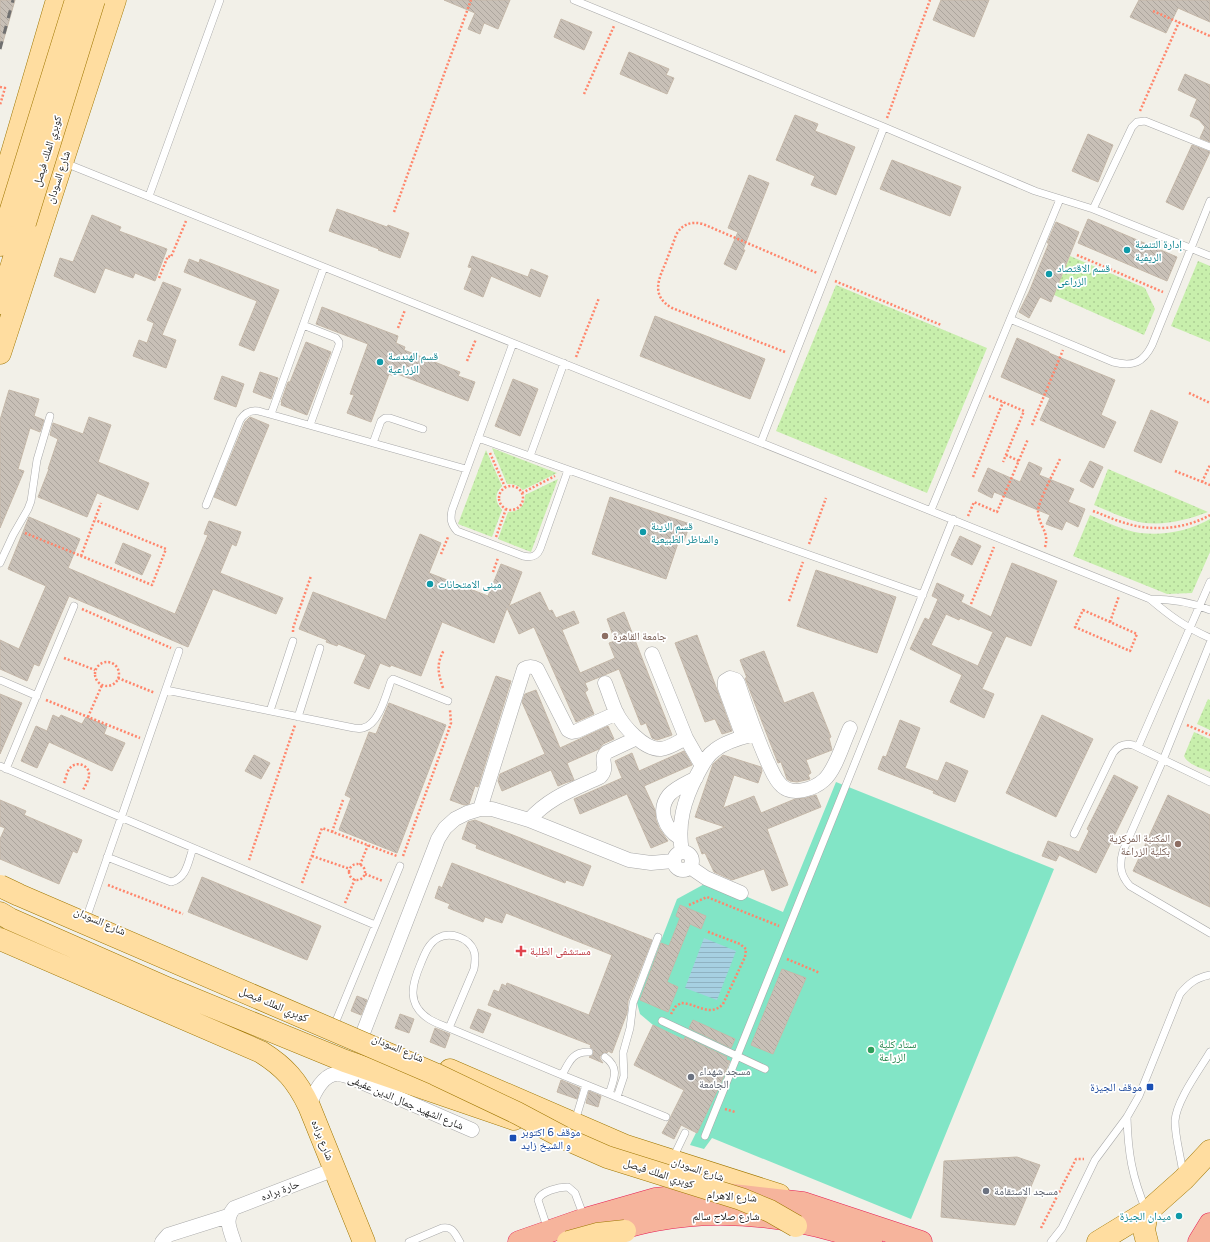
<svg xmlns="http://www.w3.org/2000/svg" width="1210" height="1242" font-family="Figtree,'Noto Naskh Arabic',sans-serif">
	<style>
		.grass { fill: url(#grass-dots) }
		.pitch { fill: #82e5c6 }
		.water { fill: url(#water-rules) }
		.building { fill: url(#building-back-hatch); stroke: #c5b8a9; fill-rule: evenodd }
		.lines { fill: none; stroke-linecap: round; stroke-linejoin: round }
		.service-casing { stroke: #a9a9a9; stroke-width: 8 }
		.minor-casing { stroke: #a9a9a9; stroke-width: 15 }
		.primary-casing { stroke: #9f7600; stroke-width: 23 }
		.trunk-casing { stroke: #e71e54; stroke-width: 23 }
		.path { stroke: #ff866c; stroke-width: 2.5; stroke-dasharray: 2 2; stroke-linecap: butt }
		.service { stroke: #fff; stroke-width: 7 }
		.minor { stroke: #fff; stroke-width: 14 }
		.primary { stroke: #ffdda0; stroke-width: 22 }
		.trunk { stroke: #f6b49c; stroke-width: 22 }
		.rail { stroke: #707070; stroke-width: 3; stroke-dasharray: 8 8; stroke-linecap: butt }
		.primary-bridge-casing { stroke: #9f7600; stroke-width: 23; stroke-linecap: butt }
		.primary-bridge { stroke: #ffdda0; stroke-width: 22 }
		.culture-dot { fill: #0f9aa8; stroke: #fff; stroke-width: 1.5 }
		.education-dot { fill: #8d6e63; stroke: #fff; stroke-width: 1.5 }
		.health-dot { fill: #e0444e; stroke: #fff; stroke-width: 1.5 }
		.leisure-dot { fill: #2e9e5b; stroke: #fff; stroke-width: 1.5 }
		.worship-dot { fill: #6b7280; stroke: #fff; stroke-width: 1.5 }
		.transit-dot { fill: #1a4fb4; stroke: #fff; stroke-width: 1.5 }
		.labels { text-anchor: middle; stroke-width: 3.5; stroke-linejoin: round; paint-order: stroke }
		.street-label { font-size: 11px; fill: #222; stroke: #fff }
		.culture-label { font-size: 11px; fill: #0d838f; stroke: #fff; text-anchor: start }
		.education-label { font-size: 11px; fill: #785e54; stroke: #fff; text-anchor: start }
		.health-label { font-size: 11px; fill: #be3a42; stroke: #fff; text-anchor: start }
		.leisure-label { font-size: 11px; fill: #27864d; stroke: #fff; text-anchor: start }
		.worship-label { font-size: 11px; fill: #5b616d; stroke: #fff; text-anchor: start }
		.transit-label { font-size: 11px; fill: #164399; stroke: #fff; text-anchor: end }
	</style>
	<defs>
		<pattern id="grass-dots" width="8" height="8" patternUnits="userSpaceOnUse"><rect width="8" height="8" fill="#c8efac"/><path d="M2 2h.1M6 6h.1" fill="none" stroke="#accd94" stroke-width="1.8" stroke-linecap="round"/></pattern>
		<pattern id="water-rules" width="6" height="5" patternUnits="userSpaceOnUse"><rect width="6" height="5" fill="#a6d0e2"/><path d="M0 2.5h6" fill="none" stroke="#8fb2c2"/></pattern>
		<pattern id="building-back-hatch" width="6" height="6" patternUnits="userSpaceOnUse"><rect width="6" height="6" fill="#c8c0b7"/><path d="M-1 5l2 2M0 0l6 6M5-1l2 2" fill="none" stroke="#aca59d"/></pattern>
	</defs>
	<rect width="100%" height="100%" fill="#f2f0e8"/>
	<path class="grass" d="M1070,256L1145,288L1155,309L1144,335L1054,295Z
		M1198,261L1210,266V342L1171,326Z
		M836,285L987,348L927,493L776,431Z
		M492,448L557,473L523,490C518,485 514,484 507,484Z
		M486,450L502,486C494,494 495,502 502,510L492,537L458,524Z
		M1108,469L1208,512C1184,521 1157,528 1131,520C1119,516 1106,510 1094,505Z
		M558,479L531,552L498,539L508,512C519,512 525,506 525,495Z
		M1090,515C1102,520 1114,526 1127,530C1153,538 1186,533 1210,519V552L1192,593L1167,594L1073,556Z
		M1208,699L1210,700V730L1197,724Z
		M1194,732L1210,739V772C1202,768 1188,765 1184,756Z"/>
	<path class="pitch" d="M836,782L1054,869L911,1219L712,1138L704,1149L690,1145L731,1062L653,1025L640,1014L637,1003L677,899L710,881L783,912Z"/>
	<path class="water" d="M704,938L736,951L717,1000L685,988Z"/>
	<path class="building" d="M0,0H15L3,42H0Z
		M444,0H510L498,29L484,23L480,34L468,29L475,13Z
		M941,0H989L974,37L933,20Z
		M1139,0H1210V22L1178,8L1166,33L1130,17Z
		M561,19L592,32L584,50L554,37Z
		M629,52L669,69L666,75L674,78L667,94L620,74Z
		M1185,74L1210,85V142L1200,138L1205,127L1199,120L1190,116L1197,99L1178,90Z
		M795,115L818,124L815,131L855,147L836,195L811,185L815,176L776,160Z
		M1088,134L1113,145L1098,182L1072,171Z
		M1192,145L1210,152L1183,210L1166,202Z
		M892,160L961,187L950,216L880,189Z
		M749,175L769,183L743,250H745L736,270L724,264L738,232L728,228Z
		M337,209L387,227L388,225L409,233L400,258L378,250L379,249L329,231Z
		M92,215L121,227L119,231L167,249L155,281L135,273L133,278L105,268L95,293L54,276L60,258L73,262Z
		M1088,219L1177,257L1167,281L1078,243Z
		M1056,222L1079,232L1051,302L1040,297L1029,318L1019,312L1029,292L1049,243H1047Z
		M472,256L528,277L531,269L548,276L540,297L491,276L483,297L464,289L472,268L468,267Z
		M189,259L199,263L200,259L279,290L254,351L239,345L257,301L184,272Z
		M163,282L181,289L162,335L176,340L166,368L133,356L139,340L147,343L154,323L147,320Z
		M322,307L398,336L396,343L405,347L404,350L460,372L458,376L475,382L468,401L395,373L394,376L389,374L371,422L347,413L354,395L350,394L368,344L316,324Z
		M655,316L765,359L750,399L640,356Z
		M1017,338L1049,352V353L1115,380L1101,415L1116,422L1104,448L1040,420L1050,398L1001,377Z
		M306,342L331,352L307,415L281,405L282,402H281L288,382H290Z
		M260,372L278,378L271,399L253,392Z
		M222,376L244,384L236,407L214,399Z
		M513,379L538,389L520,436L495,426Z
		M9,390L39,399L34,416L44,420L40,432L30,428L18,469L24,471L0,528V420Z
		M1151,410L1178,422L1161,463L1134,451Z
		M89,417L111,425L98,462L149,483L138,510L97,493L87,517L38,497L49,469H48L58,439L50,435L53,423L83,434Z
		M250,417L269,425L236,506L214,497L245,422Z
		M1090,461L1103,467L1093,488L1080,481Z
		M1029,462L1042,468L1039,475L1074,489L1068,502L1085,509L1078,527L1066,521L1062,530L1046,524L1050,515L994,492L992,498L978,491L988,468L1020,482Z
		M610,497L690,524L684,541L679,540L666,579L592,554Z
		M29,517L80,539L68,568L175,614L208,535L204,534L209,521L241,532L236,546L232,544L220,573L283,598L276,614L213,589L188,647L69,596L39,666L34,664L27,681L0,669V640L19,649L46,586L8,569Z
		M420,534L441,543L429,573L488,596L501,564L522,572L509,606L540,592L549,611L552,610L556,618L574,611L579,623L562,630L580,673L615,658L609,643L615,641L607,619L624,612L672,735L657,740L652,738L646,723L641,725L619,669L585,683L588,690L585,692L594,714L576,722L534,627L519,634L507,608L494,643L442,622L421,676L391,665L390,667L380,663L369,689L354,683L366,655L338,644L337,646L326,642L327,640L299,629L313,592L386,620Z
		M960,536L981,546L972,565L951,555Z
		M123,543L151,555L142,575L115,563Z
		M1012,563L1057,581L1031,646L1006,636L982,689L994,694L984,718L950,702L962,675L910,649L925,618L929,620L938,599L932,596L937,583L964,595L961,602L991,617ZM946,614L959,620L960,618L993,632L978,666L931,645Z
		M816,570L896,597L877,653L797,626Z
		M697,635L732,731L722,734L715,719L705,722L675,643Z
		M764,651L784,703L813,692L831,737L829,738L832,750L806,760L811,773L808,775L810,779L806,780L797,782L790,781L787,779L781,762L778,763L745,678H747L740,660Z
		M496,676L511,681L478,787L475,786L469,804L464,805L450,800Z
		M536,690L560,748L608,726L614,739L603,744L599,749L567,763L574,780L565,783L558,786L551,770L502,791L498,781L500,774L545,754L522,702L525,694Z
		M0,694L22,703L0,754Z
		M389,703L446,725L397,853L339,830L351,798L345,795L369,732L376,734Z
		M53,715L59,718L61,715L82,724L86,717L107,726L104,734L125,743L112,771L49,742L37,768L21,761L36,726L47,731Z
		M1042,715L1093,739L1056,817L1006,793Z
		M900,720L920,728L905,768L938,781L946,762L968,771L955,802L933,793L934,791L878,769L883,756L886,757Z
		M684,751L692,765L644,786L655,810L656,820L659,828L668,841L651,848L627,794L580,814L574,799L622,778L615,761L632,753L639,771Z
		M254,755L270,763L261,779L245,771Z
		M723,755L761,767L762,771L758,783L734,775L723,808L754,796L761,813L795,799L806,798L816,795L821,807L767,829L788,885L772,891L764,869L732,880L714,872L705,853L702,854L696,838L725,827L695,817L713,764Z
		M1114,775L1138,787L1096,873L1059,855L1056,861L1042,856L1048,841L1079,852L1089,831L1087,829Z
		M1168,795L1210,815V907L1133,871Z
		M0,800L26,811L24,815L82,840L77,853L73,851L59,884L0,859V839L5,828L0,826Z
		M475,820L591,866L583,886L566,880L565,883L476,848L477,845L462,839L468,822Z
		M452,863L652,940L628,1001L627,1013L612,1053L608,1051L607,1053L604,1052L600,1056V1059L603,1063L589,1057L592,1056L594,1052L593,1049L590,1047L591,1045L488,1005L494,990L499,992L502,984L506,986L507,983L589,1015L612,955L506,913L502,923L485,917L483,922L448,908L450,904L435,898L439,886L442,888Z
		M202,877L321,926L307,960L188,912Z
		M680,905L706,916L701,929L690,924L667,982L678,987L668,1012L640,1000L661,943L669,946L680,918L676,916Z
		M782,969L806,978L773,1054L751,1045Z
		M357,996L367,1000L361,1015L351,1011Z
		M478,1009L491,1014L483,1033L470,1028Z
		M400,1014L414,1019L409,1033L395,1028Z
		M693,1020L735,1039L731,1048L689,1028Z
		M653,1025L684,1040L685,1037L727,1057L726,1060L730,1061L720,1085L697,1133L681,1125L674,1139L662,1133L670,1119L671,1116L684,1090L634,1065Z
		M435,1028L450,1034L445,1048L430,1042Z
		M561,1080L580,1088L577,1099L557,1092Z
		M589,1091L601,1096L598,1107L586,1103Z
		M1017,1157L1040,1165L1015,1225L941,1217L944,1161Z"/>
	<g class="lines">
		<defs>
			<path id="service" d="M574,0L884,127L1035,191L1093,209L1210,256
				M65,163L1150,599C1170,616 1185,627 1210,638
				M149,196L220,0
				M1093,209L1132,127L1137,122L1145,121L1210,147
				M1010,319L1113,362C1133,367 1143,363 1152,345L1210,201
				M303,325L336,338L339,342V345L310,425
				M513,343L452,510C450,519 451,524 457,531L523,556C532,558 537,556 540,549L568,470
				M271,414L324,267
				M478,438L923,595
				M761,442L884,127
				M373,443L381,421L385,418H390L423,429
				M530,456L564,363
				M206,505L240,420C246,411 253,409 262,412L466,469
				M931,510L1060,199
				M0,563L13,535L28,509L31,501L37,460L50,416
				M1150,599C1171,599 1191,602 1210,610
				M1210,643L1163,760L1123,851C1119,865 1120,875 1130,886L1210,933
				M0,680L37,696
				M166,690L354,728C357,728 360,729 363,728C379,724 386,695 391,681L393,679L448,701
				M270,711L293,641
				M298,717L320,648
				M1138,747L1210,582
				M0,766L375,925
				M6,769L74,606
				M1074,834L1113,753C1118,746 1125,743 1133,745L1210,782
				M107,857L171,882C187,878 188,862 193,848
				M87,916L179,651
				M336,1021L400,866
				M662,1021L765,1069
				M449,1028L474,969C475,963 476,957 474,951C469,938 451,931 438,938C429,943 425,953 421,963C412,984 406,1004 429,1019C435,1023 442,1025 449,1028L562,1075L666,1117
				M605,1057C620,1068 614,1079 609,1094
				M562,1075C569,1062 573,1051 589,1052
				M617,1097L624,1076L623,1053L630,1028L633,1003L658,937
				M1127,1117C1128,1153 1132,1177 1146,1210
				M575,1121L586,1085
				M705,1136L953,519
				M673,1158L685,1133
				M1183,1174C1181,1157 1175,1138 1175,1121C1176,1101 1200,1069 1210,1052
				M548,1230L538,1200C541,1191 559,1187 568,1187L575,1193L584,1217
				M409,1242L442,1228C453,1226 455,1234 460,1242
				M1051,1242L1062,1228L1095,1160L1127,1117L1139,1096L1180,994C1189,983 1196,978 1210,975"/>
			<path id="minor" d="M652,654L686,738L702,766
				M605,683C609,693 612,703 616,712C623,726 644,750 661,749C670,748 678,742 686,738
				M743,737L725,688V681L730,678L736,680L738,683C747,710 756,736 768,763C772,771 775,780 782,786C793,796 814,789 824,780C836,769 843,743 850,728
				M480,809L524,669C529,666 532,666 537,669L568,730L572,732L577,731L617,713
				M529,820C550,797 572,790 600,777C610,767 598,760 607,752L637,738
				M680,838C665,829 657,810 669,795C676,787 687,783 696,778
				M674 861a9 9 0 1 1 18 0a9 9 0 1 1-18 0Z
				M682,852C677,824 684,800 697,775C702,766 706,756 715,750C725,742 739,738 751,735
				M690,867L706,878L741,893
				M363,1033L438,839L445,828L455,819L467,813L480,809H492L529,820L629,860L651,863L673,861
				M309,1106C314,1093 324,1072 340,1074C343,1075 347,1076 350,1077L472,1130
				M162,1242L168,1235L228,1216
				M234,1242C230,1229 224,1220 234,1208L335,1169"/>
			<path id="primary" d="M0,194L57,0
				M0,245L9,216
				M0,303L25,223
				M0,353L115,0
				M0,913L10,919L169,989L345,1061L514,1119
				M0,939L261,1052C285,1067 297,1081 309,1106L364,1242
				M450,1070L626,1146L779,1195
				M1098,1242L1147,1212L1184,1179L1210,1151
				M1147,1242L1144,1230L1147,1212"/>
			<path id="trunk" d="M606,1233C622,1228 639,1223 656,1220C730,1206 801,1217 871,1242
				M519,1242L585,1219L655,1199L715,1193L803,1203L921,1242
				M1199,1242L1210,1224"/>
		</defs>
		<use href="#service" class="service-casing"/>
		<use href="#minor" class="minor-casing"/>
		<use href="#primary" class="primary-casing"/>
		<use href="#trunk" class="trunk-casing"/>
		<path class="path" d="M1153,11L1210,36
			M0,87L5,88L0,105
			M584,94L614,26
			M1140,111L1179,22
			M887,118L930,0
			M394,212L471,0
			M1077,255L1163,292
			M159,278L168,256L171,257L186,221
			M835,281L941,325
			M398,328L405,310
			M785,352L672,308C651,296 658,280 666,262C669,253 673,244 676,235C682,224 691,221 703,224L817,273
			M576,357L599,298
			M467,361L476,339
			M1189,393L1210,403
			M989,396L1024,411L1003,462
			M1032,425L1063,350
			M490,453L505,487
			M1006,455L1019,461
			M1175,471L1210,485
			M973,477L1003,402
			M1202,482L1210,465
			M499 498a12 12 0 1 1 24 0a12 12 0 1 1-24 0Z
			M522,493L555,476
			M1093,511C1104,515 1114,520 1125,523C1152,532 1186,529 1210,515
			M968,516L974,502L997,512L1028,439
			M25,533L152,585L166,549L95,520
			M496,537L506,509
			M809,544L826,498
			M1045,547C1050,532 1038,525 1038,511C1038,502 1055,470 1060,459
			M441,554L448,537
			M81,556L101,503
			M493,572L498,558
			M789,601L803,562
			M971,604L994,547
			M82,609L171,648
			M1083,610L1137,634L1130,651L1075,627Z
			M1110,622L1119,596
			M293,632V628L311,576
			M64,658L95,670
			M95 674a12 12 0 1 1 24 0a12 12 0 1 1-24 0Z
			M118,678L155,693
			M443,688C438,673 436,664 444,650
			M46,700L140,738
			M88,717L102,685
			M1187,725L1210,735
			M64,783C66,778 67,771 70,768C77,760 90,766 89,775C89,780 85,786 83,790
			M332,832L343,800
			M312,856L350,869
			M403,856L448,732L451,723L450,710
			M249,860L295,725
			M349 872a8 8 0 1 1 16 0a8 8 0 1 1-16 0Z
			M360,865L368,845
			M365,874L383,881
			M302,883L322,828L397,856
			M108,885L183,914
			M345,903L355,879
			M689,905L707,897L779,926
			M787,959L820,973
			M671,1014L675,1007L681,1003C696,1003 710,1018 723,1004L745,957L746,949L740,944L706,931
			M725,1109L735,1112
			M1041,1228L1076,1159H1084"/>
		<use href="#service" class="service"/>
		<use href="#minor" class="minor"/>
		<use href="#primary" class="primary"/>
		<use href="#trunk" class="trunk"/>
		<path class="rail" d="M0,49L13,0"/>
		<defs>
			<path id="primary-bridge" d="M9,216L76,0
				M25,223L94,0
				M0,886L19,895L435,1074L517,1113L566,1139L607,1157L741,1199L770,1211L796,1226
				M568,1242L597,1234L625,1231"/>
		</defs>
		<use href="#primary-bridge" class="primary-bridge-casing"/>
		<use href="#primary-bridge" class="primary-bridge"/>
	</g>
	<g class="culture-dot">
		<circle cx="1127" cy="250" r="4"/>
		<circle cx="1049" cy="274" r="4"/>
		<circle cx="380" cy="362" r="4"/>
		<circle cx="643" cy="532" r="4"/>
		<circle cx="430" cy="584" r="4"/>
		<circle cx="1179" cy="1216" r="4"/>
	</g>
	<g class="education-dot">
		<circle cx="605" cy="636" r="4"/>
		<circle cx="1178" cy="844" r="4"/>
	</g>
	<path class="health-dot" d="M519 945h4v4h4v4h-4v4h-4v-4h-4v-4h4z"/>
	<circle class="leisure-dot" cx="871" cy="1050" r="4"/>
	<g class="worship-dot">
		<circle cx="691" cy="1077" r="4"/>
		<circle cx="986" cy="1191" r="4"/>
	</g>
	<g class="transit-dot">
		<rect x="1146" y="1083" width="8" height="8" rx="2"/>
		<rect x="509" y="1134" width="8" height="8" rx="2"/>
	</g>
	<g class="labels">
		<g class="street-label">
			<text transform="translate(47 151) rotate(-73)" y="4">كوبري الملك فيصل</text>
			<text transform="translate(58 177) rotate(-72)" y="4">شارع السودان</text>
			<text transform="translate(100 921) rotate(23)" y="4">شارع السودان</text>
			<text transform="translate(274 1004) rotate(23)" y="4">كوبري الملك فيصل</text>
			<text transform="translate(398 1048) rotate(23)" y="4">شارع السودان</text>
			<text transform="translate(406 1102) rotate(23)" y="4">شارع الشهيد جمال الدين عفيفى</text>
			<text transform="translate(323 1140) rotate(68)" y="4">شارع براده</text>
			<text transform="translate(698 1169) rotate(18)" y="4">شارع السودان</text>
			<text transform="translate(659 1173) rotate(18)" y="4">كوبري الملك فيصل</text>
			<text transform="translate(280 1190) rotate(-21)" y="4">حارة براده</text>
			<text transform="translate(732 1196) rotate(4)" y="4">شارع الاهرام</text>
			<text x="726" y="1220">شارع صلاح سالم</text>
		</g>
		<g class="culture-label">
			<text x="1135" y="248">إدارة التنمية<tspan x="1135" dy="13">الريفية</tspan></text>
			<text x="1057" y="272">قسم الاقتصاد<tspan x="1057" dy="13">الزراعى</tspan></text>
			<text x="388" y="360">قسم الهندسة<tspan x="388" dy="13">الزراعية</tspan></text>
			<text x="651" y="530">قسم الزينة<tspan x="651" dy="13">والمناظر الطبيعية</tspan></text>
			<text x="438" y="588">مبنى الامتحانات</text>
			<text x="1171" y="1220" text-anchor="end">ميدان الجيزة</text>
		</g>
		<g class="education-label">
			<text x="613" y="640">جامعة القاهرة</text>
			<text x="1170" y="842" text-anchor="end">المكتبة المركزية<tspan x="1170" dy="13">بكلية الزراعة</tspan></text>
		</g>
		<g class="health-label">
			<text x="530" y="955">مستشفى الطلبة</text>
		</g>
		<g class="leisure-label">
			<text x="879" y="1048">ستاد كلية<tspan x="879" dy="13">الزراعة</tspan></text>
		</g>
		<g class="worship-label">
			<text x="699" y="1075">مسجد شهداء<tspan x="699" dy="13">الجامعة</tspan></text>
			<text x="994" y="1195">مسجد الاستقامة</text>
		</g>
		<g class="transit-label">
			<text x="1142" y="1091">موقف الجيزة</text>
			<text x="521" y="1136" text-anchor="start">موقف 6 اكتوبر<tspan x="521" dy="13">و الشيخ زايد</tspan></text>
		</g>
	</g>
</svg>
